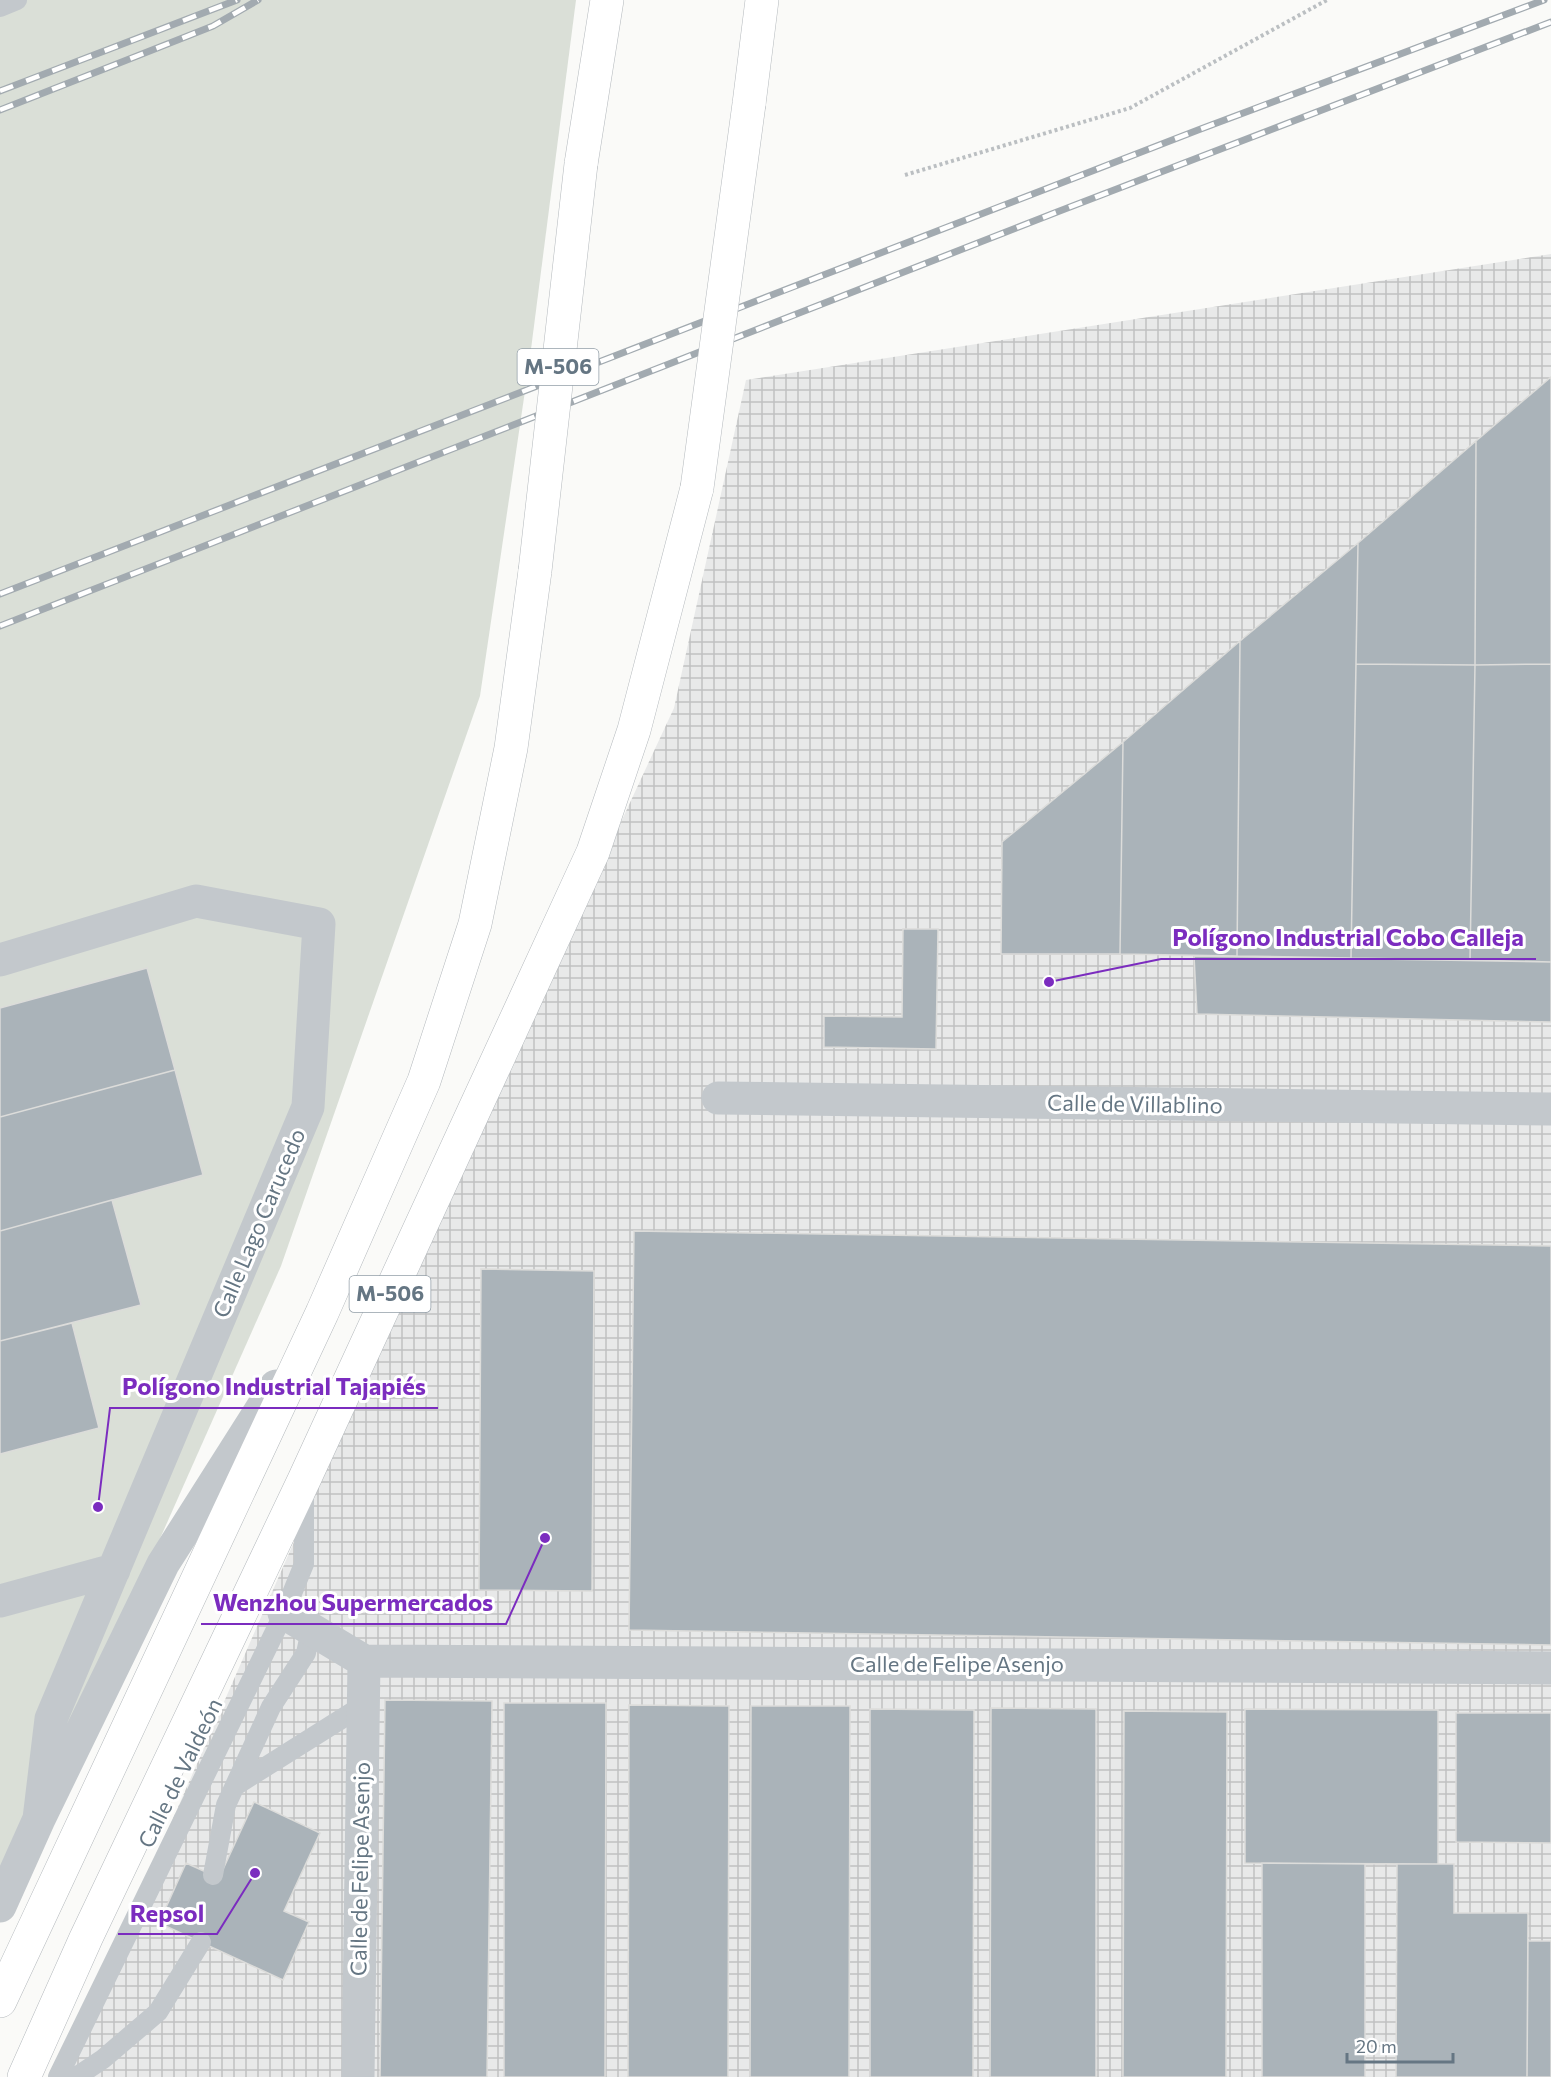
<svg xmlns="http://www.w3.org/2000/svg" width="1551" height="2077" font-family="Commissioner,sans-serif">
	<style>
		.industrial { fill: url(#industrial-grid) }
		.green { fill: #dadfd7 }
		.building { fill: #aab3b9; stroke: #dcdcda; stroke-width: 1.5 }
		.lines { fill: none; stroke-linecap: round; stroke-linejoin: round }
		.highway-casing { stroke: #b4b9bd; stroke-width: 34 }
		.path { stroke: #bbbfc2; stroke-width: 4; stroke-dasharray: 3 3; stroke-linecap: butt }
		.lane { stroke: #c3c8cc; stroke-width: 20 }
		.street { stroke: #c3c8cc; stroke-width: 33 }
		.highway { stroke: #fff; stroke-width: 33 }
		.rail-casing { stroke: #a2aab0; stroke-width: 7 }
		.rail { stroke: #fff; stroke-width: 4.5; stroke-dasharray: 14; stroke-linecap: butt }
		.highway-bridge-casing { stroke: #b4b9bd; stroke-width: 34; stroke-linecap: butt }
		.highway-bridge { stroke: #fff; stroke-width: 33 }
		.labels { text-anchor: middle; stroke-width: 6; stroke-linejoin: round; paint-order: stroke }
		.shield { fill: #fff; stroke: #939fa8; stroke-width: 1.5 }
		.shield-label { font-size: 21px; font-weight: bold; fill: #657683 }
		.street-label { font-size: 22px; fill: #657683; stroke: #fff }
		.leader { fill: none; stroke: #7b2cbf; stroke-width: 2 }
		.callout-dot { fill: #7b2cbf; stroke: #fff; stroke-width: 2 }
		.callout-label { font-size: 24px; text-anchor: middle; font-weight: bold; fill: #7b2cbf; stroke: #fff; stroke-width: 6; stroke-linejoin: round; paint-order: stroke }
	</style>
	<defs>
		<pattern id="industrial-grid" width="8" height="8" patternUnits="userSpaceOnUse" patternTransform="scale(1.5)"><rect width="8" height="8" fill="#e8e9e9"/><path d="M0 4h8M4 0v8" fill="none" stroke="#c0c1c2"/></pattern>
	</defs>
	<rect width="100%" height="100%" fill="#fafaf8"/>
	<path class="industrial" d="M1551,254V2077H60L419,1256L674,708L746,380Z"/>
	<path class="green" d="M0,0H576L530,357L480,696L281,1266L0,1899Z"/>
	<path class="building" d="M1551,377V664L1475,665L1476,441Z
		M1476,441L1475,665L1356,664L1358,543Z
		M1358,543L1351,958L1237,956L1240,641Z
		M1240,641L1237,956L1120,954L1123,742Z
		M1356,664L1475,665L1470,960L1351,958Z
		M1551,664V962L1470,960L1475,665Z
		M1123,742L1120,954H1001L1002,842Z
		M903,929H938L936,1049L824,1047V1016L902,1017Z
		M1194,956L1551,962V1022L1197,1014Z
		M147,968L175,1070L0,1117V1008Z
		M175,1070L203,1175L0,1231V1117Z
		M112,1200L141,1305L0,1341V1231Z
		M634,1231L1551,1246V1645L629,1630Z
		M481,1269L594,1271L592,1591L479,1590Z
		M72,1323L99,1428L0,1454V1341Z
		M385,1700L492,1701L487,2077H380Z
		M504,1703H606L605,2077H504Z
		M629,1705L729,1706L728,2077H628Z
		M751,1706H850L849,2077H750Z
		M991,1708L1096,1709V2077H990Z
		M870,1709L974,1710L973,2077H870Z
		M1245,1709L1438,1710V1864L1245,1863Z
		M1124,1711L1227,1712L1226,2077H1123Z
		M1456,1713H1551V1843L1456,1842Z
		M254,1802L320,1833L284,1911L309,1922L283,1980L159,1923L186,1863L219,1878Z
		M1262,1863L1365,1864V2077H1262Z
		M1397,1864H1454V1913H1528L1527,2077H1396Z
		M1528,1941H1551V2077H1527Z"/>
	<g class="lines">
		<defs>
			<path id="highway" d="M749,104L762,0
				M581,164L607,0
				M0,2001L322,1313L424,1081L475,924L511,748L535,571
				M24,2077L86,1938L304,1480L593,852L634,730L697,488"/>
		</defs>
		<use href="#highway" class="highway-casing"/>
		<path class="path" d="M905,175L1130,108L1327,0"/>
		<path class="lane" d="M0,7L17,0
			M235,1786L362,1706
			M213,1875L226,1805L271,1707L306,1653L311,1630
			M58,2077L284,1613L304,1564V1491
			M76,2077L103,2059L158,2012L201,1942"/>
		<path class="street" d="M0,960L196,901L319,924L308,1107L51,1719L39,1819
			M718,1098L1551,1109
			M0,1601L114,1570
			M284,1613L364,1661L1551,1668
			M0,1906L39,1819L163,1564L276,1386
			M358,2077L364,1661"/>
		<use href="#highway" class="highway"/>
		<defs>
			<path id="rail" d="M0,91L237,0
				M0,110L213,26L258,0
				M0,594L1198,130L1544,0
				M0,626L1057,212L1551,22"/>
		</defs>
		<use href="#rail" class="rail-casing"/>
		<use href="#rail" class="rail"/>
		<defs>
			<path id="highway-bridge" d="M697,488L749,104
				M535,571L581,164"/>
		</defs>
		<use href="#highway-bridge" class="highway-bridge-casing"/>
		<use href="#highway-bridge" class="highway-bridge"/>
	</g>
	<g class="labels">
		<g class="shield">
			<rect x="517.5" y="349" width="81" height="36" rx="4.5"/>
			<rect x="349.5" y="1276" width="81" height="36" rx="4.5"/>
		</g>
		<g class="shield-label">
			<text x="558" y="374">M-506</text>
			<text x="390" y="1301">M-506</text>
		</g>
		<g class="street-label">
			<text transform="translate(1135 1104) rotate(1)" y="8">Calle de Villablino</text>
			<text transform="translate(259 1223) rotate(-67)" y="8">Calle Lago Carucedo</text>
			<text x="957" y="1672">Calle de Felipe Asenjo</text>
			<text transform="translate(180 1773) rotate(-64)" y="8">Calle de Valdeón</text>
			<text transform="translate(360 1869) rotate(-89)" y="8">Calle de Felipe Asenjo</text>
		</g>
	</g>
	<path class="leader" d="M1049 982L1161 959H1536M98 1507L110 1408H438M545 1538L506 1624H201M255 1873L217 1934H118"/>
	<g class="callout-dot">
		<circle cx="1049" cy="982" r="6"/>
		<circle cx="98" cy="1507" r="6"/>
		<circle cx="545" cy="1538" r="6"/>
		<circle cx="255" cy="1873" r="6"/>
	</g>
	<g class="callout-label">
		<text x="1348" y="946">Polígono Industrial Cobo Calleja</text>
		<text x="274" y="1395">Polígono Industrial Tajapiés</text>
		<text x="353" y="1611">Wenzhou Supermercados</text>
		<text x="167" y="1922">Repsol</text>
	</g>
	<path d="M1347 2053v9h106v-9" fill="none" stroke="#657683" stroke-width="3"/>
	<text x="1356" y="2053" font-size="18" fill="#657683" stroke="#ffffff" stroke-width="4.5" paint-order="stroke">20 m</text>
</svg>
